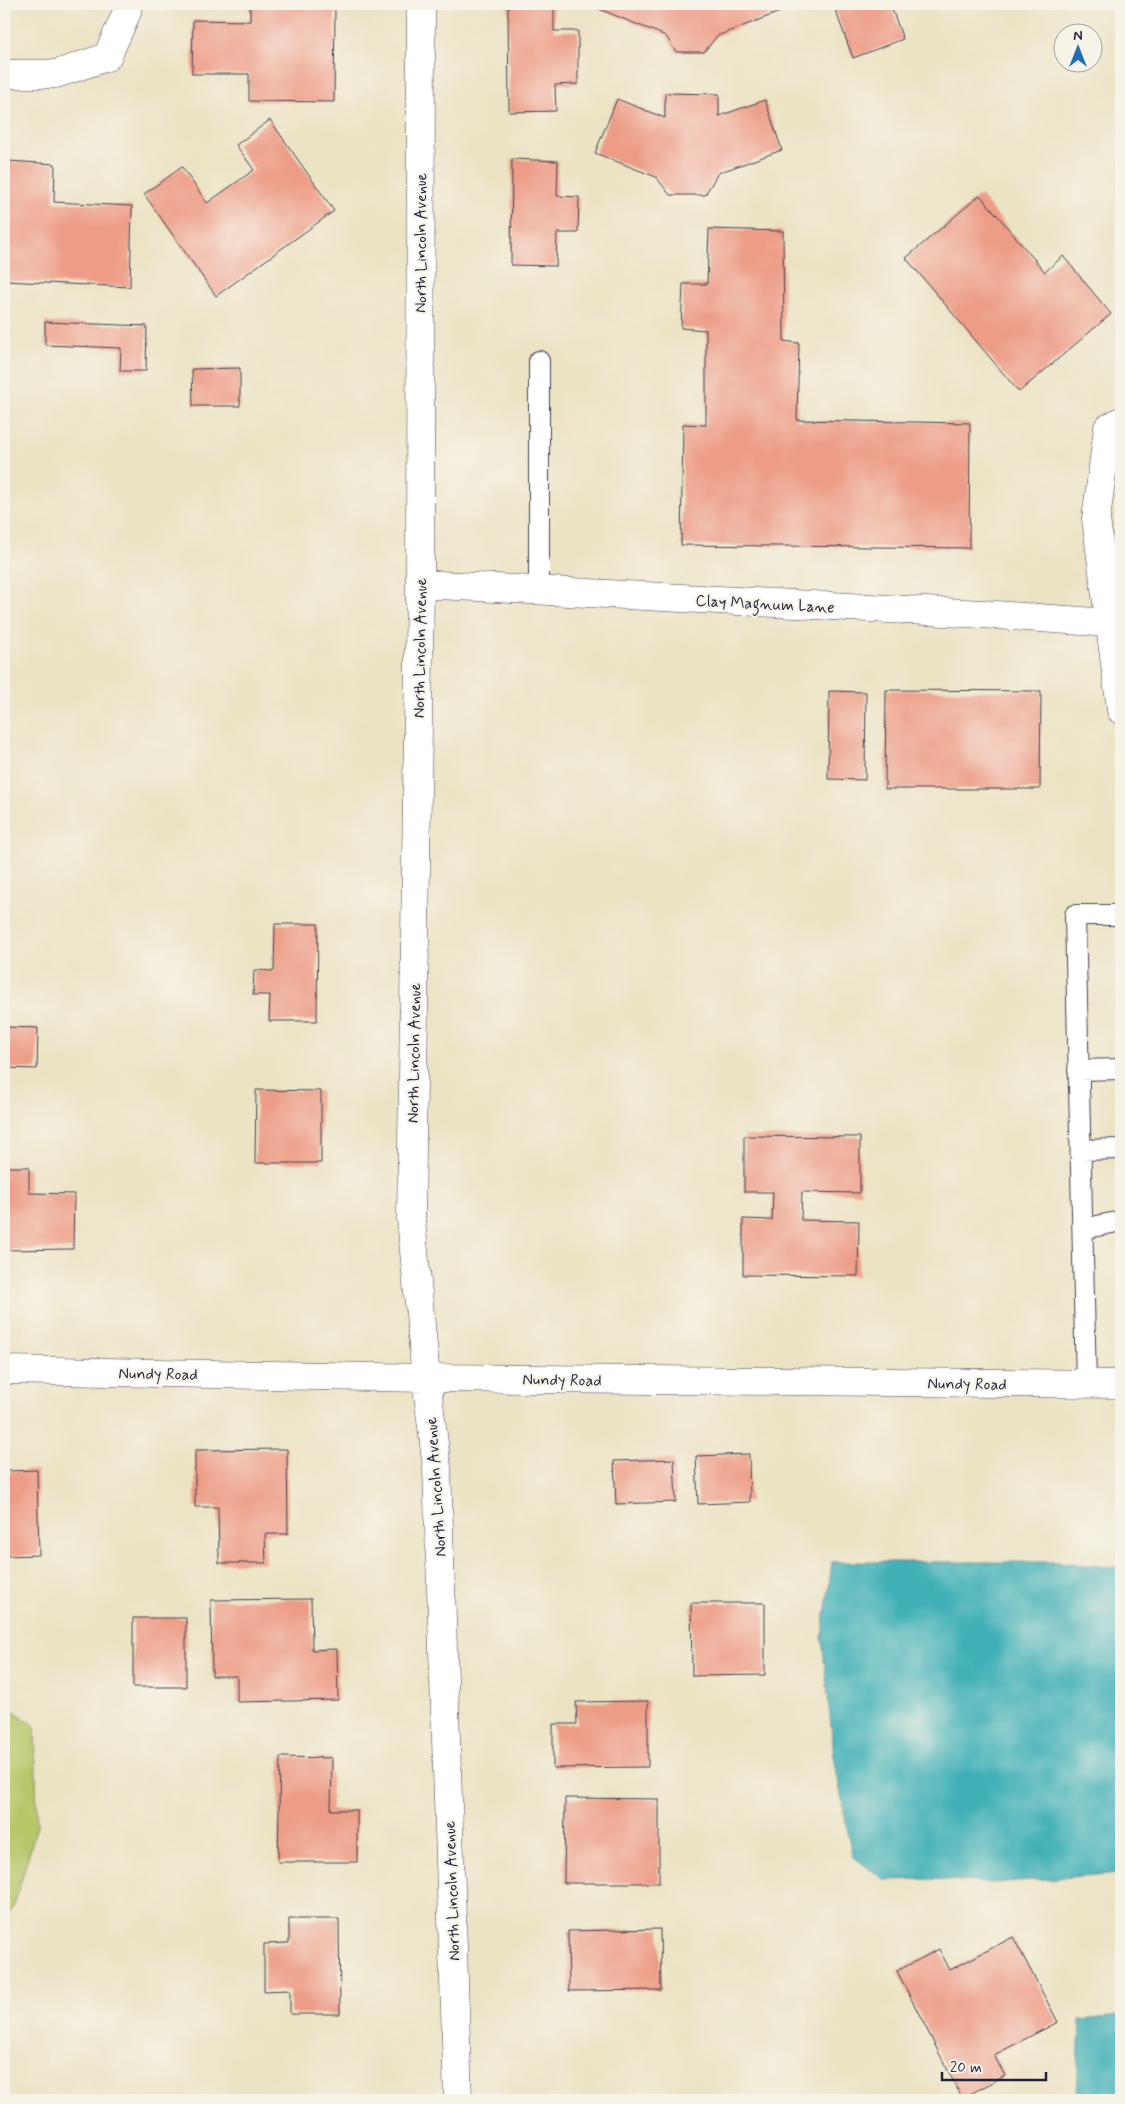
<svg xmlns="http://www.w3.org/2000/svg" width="1125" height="2104" font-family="Mynerve,sans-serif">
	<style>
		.green { fill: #b8c76a; stroke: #6d7452 }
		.water { fill: #40b0b7; stroke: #316979 }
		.building { fill: #ed9d87 }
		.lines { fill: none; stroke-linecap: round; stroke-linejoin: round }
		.lane-casing { stroke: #403f50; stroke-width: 22 }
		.street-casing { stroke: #403f50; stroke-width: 29 }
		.lane { stroke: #fff; stroke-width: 20 }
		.street { stroke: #fff; stroke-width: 28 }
		.labels { text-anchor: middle; stroke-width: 4.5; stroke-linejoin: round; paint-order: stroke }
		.street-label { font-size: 16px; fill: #22223b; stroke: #f7f3e8 }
	</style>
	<rect width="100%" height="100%" fill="#f7f3e8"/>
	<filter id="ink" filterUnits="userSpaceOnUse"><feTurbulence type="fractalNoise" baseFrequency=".02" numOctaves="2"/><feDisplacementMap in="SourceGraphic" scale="10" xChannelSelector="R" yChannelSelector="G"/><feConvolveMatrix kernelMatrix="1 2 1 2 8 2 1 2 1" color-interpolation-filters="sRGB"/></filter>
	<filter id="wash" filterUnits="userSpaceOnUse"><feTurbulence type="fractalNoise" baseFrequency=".0096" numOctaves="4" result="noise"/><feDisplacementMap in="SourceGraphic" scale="20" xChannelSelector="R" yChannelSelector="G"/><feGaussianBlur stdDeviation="1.12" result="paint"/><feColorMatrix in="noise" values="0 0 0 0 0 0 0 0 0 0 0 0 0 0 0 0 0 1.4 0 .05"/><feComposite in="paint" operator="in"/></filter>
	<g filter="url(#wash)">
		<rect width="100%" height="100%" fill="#ece3c4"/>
		<path class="green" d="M4,1704L35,1726L37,1826L13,1909L4,1918Z"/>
		<path class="water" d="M832,1562H1056L1121,1568V1873L993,1883L931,1879L885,1880L852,1856L834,1756L822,1638Z
			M1121,2016V2100H1077L1080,2020Z"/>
		<g id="blocks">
			<path class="building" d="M250,4H335L334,102L249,101V74H192L193,20L250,21Z
				M601,4H783L785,10L717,36L704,52H676L666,36L599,9Z
				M833,4H890L903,39L853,58Z
				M508,5H554V31H578V84L555,85L556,111L509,112Z
				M665,93L719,94V116L765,100L782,150L718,173L705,195H670L656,177L595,153L617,99L665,118Z
				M270,120L334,211L216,296L144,194L182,167L207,203L254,170L236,145Z
				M512,159L558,161L557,196L579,197L578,233H557L556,266L511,265Z
				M8,161L55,164L54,202L132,206L130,287L4,281Z
				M980,195L1045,272L1063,256L1111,314L1019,392L906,258Z
				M709,229L783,231L784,341L799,343L797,420L970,423L969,548L681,545L683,424L706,425V330L681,328L683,284H707Z
				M45,322L147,326L146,371H120L121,348L45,345Z
				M240,368V406H193L192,369Z
				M886,690L1041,691L1040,789H885Z
				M829,691L866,692L865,780L828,779Z
				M275,924H318L317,1021H269L270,995H253L254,970L274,971Z
				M4,1027L38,1028L37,1069L4,1068Z
				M256,1090L321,1091V1163H255Z
				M744,1136L860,1137V1193L802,1192L801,1220L859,1221L858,1276L743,1275V1219L772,1220L773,1192H744Z
				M4,1167H29V1193L74,1194L73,1249L4,1250Z
				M287,1449L288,1534H265L266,1563H219L218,1507H195V1450Z
				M749,1454L750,1502L698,1504L696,1456Z
				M674,1459L676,1502L616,1504L614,1461Z
				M37,1470L39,1555L4,1556V1471Z
				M311,1599L312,1650L337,1649L338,1700L237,1702V1676H212L211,1600Z
				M691,1603H765V1675L692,1676Z
				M133,1618H186V1687H133Z
				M648,1701V1767L553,1768V1724H577L576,1702Z
				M280,1757L332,1758L331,1810H357V1862H278Z
				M565,1798L659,1799V1883H564Z
				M289,1919H339L340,2014H290V1990L264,1991V1944L289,1943Z
				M660,1929L661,1990L569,1991L568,1931Z
				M1013,1937L1058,2022L994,2055L1005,2076L962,2098L897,1971L939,1949L950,1970Z"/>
		</g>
	</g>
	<g filter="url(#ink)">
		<use href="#blocks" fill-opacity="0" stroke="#403f50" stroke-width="1"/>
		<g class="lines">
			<defs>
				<path id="lane" d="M539,361V591
					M1078,1070L1121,1069
					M1081,1150L1121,1149
					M1083,1229L1121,1221
					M1086,1384L1075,915H1121"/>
				<path id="street" d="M421,4L420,584L411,1219L426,1378L437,1468L458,2100
					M4,74H56L107,57L127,12V4
					M1121,421L1108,428L1096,519L1121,710
					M420,584L982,614L1110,623
					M4,1370L426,1378L1121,1384"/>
			</defs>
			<use href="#lane" class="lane-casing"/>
			<use href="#street" class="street-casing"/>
			<use href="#lane" class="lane"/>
			<use href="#street" class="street"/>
		</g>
	</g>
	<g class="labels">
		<g class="street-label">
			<text transform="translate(420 243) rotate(-90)" y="6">North Lincoln Avenue</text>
			<text transform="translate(765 603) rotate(3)" y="6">Clay Magnum Lane</text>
			<text transform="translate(419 648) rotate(-89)" y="6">North Lincoln Avenue</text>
			<text transform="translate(413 1053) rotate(-89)" y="6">North Lincoln Avenue</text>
			<text transform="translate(158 1373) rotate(1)" y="6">Nundy Road</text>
			<text transform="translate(562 1379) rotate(1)" y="6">Nundy Road</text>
			<text transform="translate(967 1383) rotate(1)" y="6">Nundy Road</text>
			<text transform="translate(435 1487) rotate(-94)" y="6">North Lincoln Avenue</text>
			<text transform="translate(451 1891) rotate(-92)" y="6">North Lincoln Avenue</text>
		</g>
	</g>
	<rect width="1125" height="2104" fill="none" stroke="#f7f3e8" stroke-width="20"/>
	<g transform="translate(1078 48)"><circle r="24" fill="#f7f3e8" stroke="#a29fa3"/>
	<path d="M0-4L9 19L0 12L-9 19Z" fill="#1f6fb2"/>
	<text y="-8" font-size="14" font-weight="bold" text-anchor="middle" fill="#22223b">N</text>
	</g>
	<path d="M942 2072v8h104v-8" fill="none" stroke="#22223b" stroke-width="2.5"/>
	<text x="950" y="2072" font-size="15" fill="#22223b" stroke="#f7f3e8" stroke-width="4" paint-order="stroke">20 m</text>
</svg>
